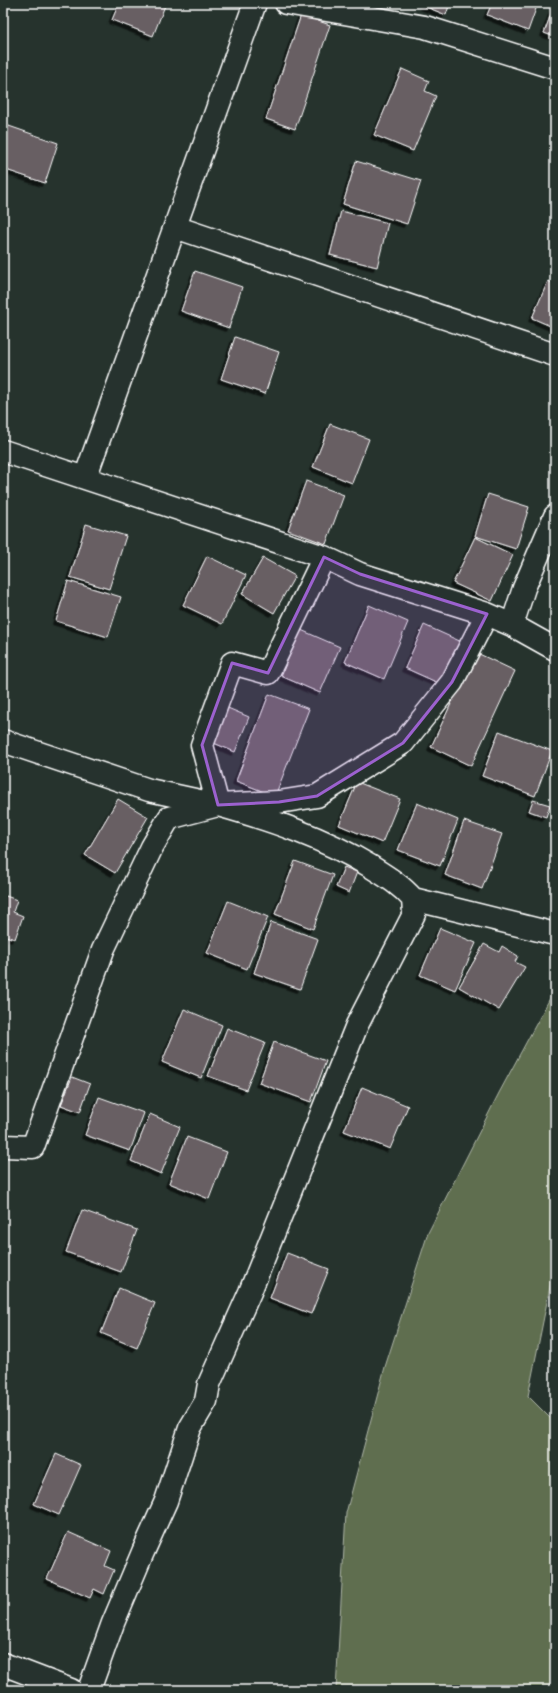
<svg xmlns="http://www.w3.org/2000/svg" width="558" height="1693" font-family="'Shantell Sans',sans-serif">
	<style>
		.green { fill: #5f6e50; stroke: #afb6a8 }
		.building { fill: #685e64; stroke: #fff; filter: url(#shadow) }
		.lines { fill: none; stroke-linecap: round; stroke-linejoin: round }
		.minor-casing { stroke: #fff; stroke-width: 25 }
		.minor { stroke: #26332d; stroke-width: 22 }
		.marked { fill: #9c61cf; fill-opacity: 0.2; stroke: #9c61cf; stroke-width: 3; stroke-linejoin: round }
	</style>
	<defs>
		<filter id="shadow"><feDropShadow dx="-3.5" dy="3.5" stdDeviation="0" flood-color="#0009"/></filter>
	</defs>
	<rect width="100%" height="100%" fill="#26332d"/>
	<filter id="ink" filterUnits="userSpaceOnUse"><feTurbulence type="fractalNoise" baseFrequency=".025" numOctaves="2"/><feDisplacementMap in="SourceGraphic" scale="8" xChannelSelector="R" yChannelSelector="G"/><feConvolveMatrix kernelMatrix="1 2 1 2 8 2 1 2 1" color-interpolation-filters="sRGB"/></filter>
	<g filter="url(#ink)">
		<path class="green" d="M555,989V1262L528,1396L555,1423V1690H336L346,1513L385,1367L428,1233L499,1093Z"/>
		<path class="building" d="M119,3H166L153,36L112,20Z
			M425,3H450L446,15L424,6Z
			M492,3H538L528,31L487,15Z
			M555,3V37L544,33Z
			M301,15L330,25L295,129L266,119Z
			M402,69L429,81L425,91L436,96L413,151L374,135Z
			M3,124L58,143L45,183L3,169Z
			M356,161L421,181L407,224L343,204Z
			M341,211L388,223L377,267L330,255Z
			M195,271L242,287L229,328L181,311Z
			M548,281L555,284V328L532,318Z
			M235,337L279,352L265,394L221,379Z
			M330,424L369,439L352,483L313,467Z
			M306,481L344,495L326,544L288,530Z
			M488,494L529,507L516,549L475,536Z
			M86,524L126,536L109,589L70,577Z
			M475,537L513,555L492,601L453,583Z
			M207,556L246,575L222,624L183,605Z
			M263,558L295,576L274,613L242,594Z
			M68,581L121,597L108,637L56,621Z
			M369,605L408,622L384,679L345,662Z
			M424,625L464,643L445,686L405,668Z
			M301,630L340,647L320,693L281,676L290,654L282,651L288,638L296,641Z
			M475,652L515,671L471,766L431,747Z
			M269,694L309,709L275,796L236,781Z
			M223,706L249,717L235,752L209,741Z
			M499,731L552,751L535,796L482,776Z
			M357,782L400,799L382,843L339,825Z
			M118,799L148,817L115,873L85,855Z
			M533,800L550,805L546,817L529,811Z
			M417,803L458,820L440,866L398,850Z
			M464,821L502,834L482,889L445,875Z
			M295,861L333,875L313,929L275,914Z
			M344,867L357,872L349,893L336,887Z
			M3,895L17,900L13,912L23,916L15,939L5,936L3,942Z
			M228,901L268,917L247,969L207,953Z
			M271,922L318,939L300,989L254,973Z
			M440,928L476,943L455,990L420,975Z
			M484,944L499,952L502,946L518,956L515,962L525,967L499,1010L459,987Z
			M184,1009L222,1025L201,1078L162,1062Z
			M227,1028L265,1043L246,1090L208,1076Z
			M274,1042L326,1061L311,1102L259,1083Z
			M72,1077L90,1084L80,1112L61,1105Z
			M362,1087L408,1106L390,1149L344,1131Z
			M99,1097L144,1113L130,1151L85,1135Z
			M150,1114L180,1127L161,1174L131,1161Z
			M187,1137L227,1152L209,1199L169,1183Z
			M82,1210L137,1230L121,1272L66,1252Z
			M287,1253L329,1269L311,1314L270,1298Z
			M119,1288L155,1303L137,1348L101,1333Z
			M56,1454L81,1465L59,1515L34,1504Z
			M68,1532L111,1551L105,1566L114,1570L104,1594L94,1589L90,1598L47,1579Z"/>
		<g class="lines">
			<defs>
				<path id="minor" d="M286,3L425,27L555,68
					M175,227L555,355
					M3,451L324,557L360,574L487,614L512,625L524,588L555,516
					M85,478L255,3
					M487,614L452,682L403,743L317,796L279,802L218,805C271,820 322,837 370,866C386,876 401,885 413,899L555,934
					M512,625L555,649
					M3,741L149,790L218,805L169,818L152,847L103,950L33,1147L3,1146
					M218,805L202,745L232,663L268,673L324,557
					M3,1664L71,1690
					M89,1690L113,1623L143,1552L166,1501L190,1428L206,1401L209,1384L250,1292L357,1025L414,914L413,899"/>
			</defs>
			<use href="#minor" class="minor-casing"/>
			<use href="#minor" class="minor"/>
		</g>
	</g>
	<path class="marked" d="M324,557L360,574L487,614L452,682L403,743L317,796L279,802L218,805L202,745L232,663L268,673Z"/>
	<rect width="558" height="1693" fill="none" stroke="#26332d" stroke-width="16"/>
	<rect x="8" y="8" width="542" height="1677" fill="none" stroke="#fff" stroke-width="1.5" filter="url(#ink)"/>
</svg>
